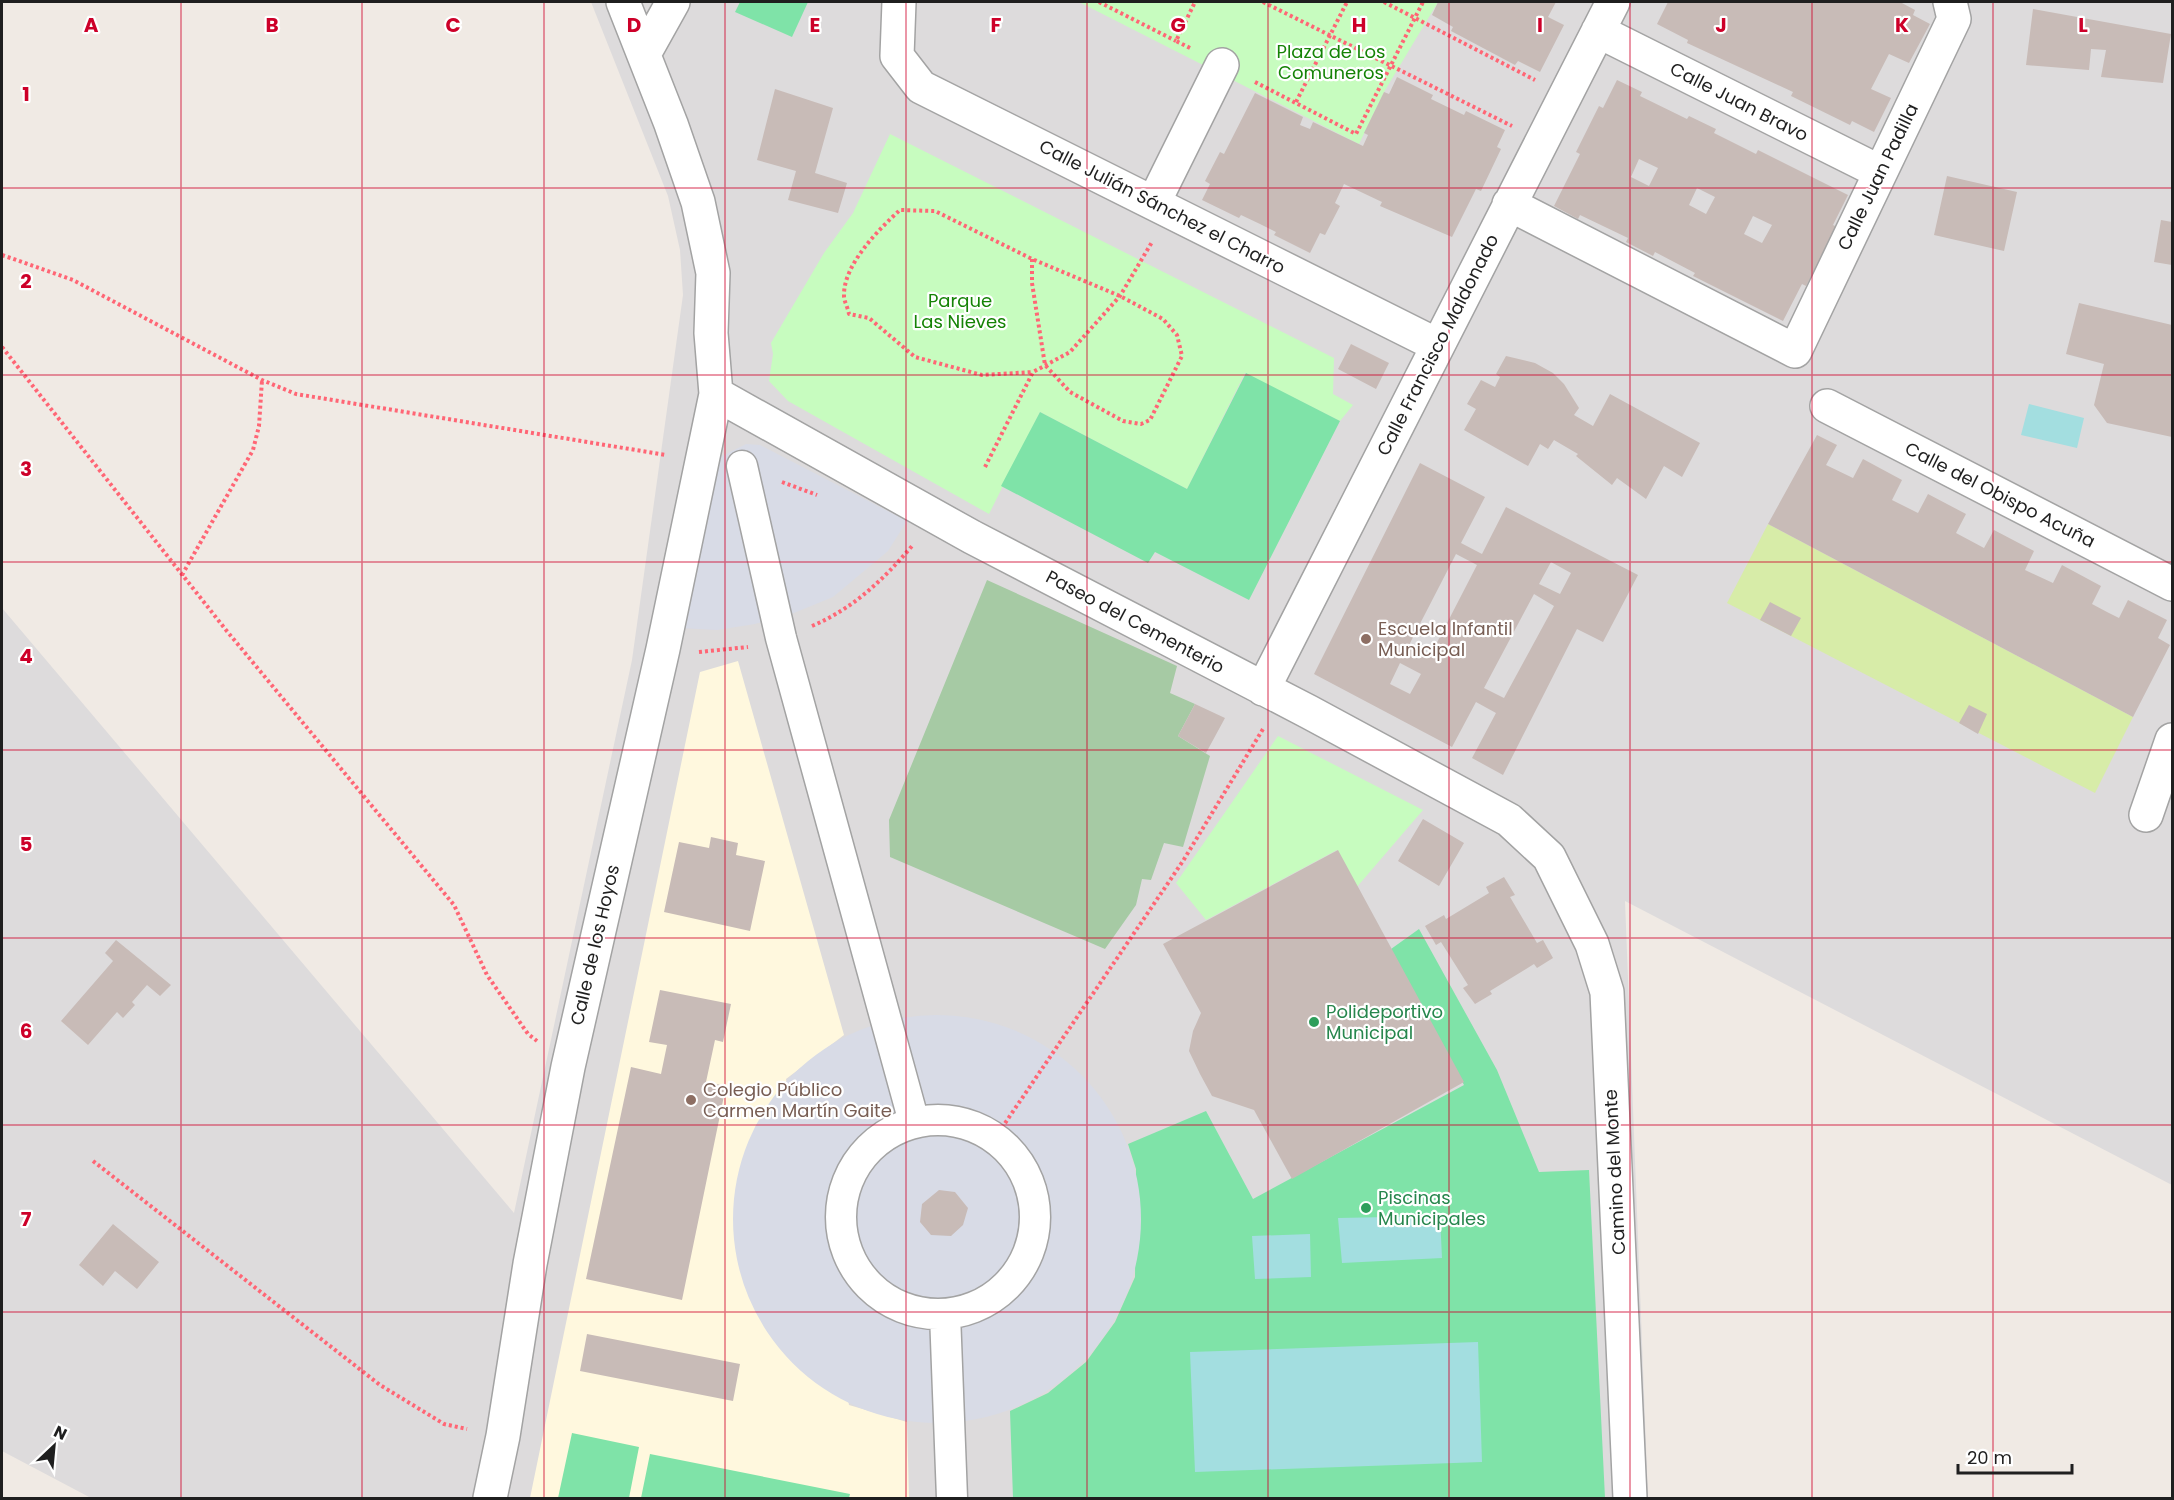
<svg xmlns="http://www.w3.org/2000/svg" width="2174" height="1500" font-family="Poppins,sans-serif">
	<style>
		.residential { fill: #dddbdc }
		.education { fill: #fff8de }
		.grass { fill: #d7eca8 }
		.cemetery { fill: #a6caa4 }
		.park { fill: #c7fcbf }
		.pitch { fill: #7fe3a8 }
		.plaza { fill: #d8dbe6 }
		.water { fill: #a3dee0 }
		.building { fill: #c8bbb7; fill-rule: evenodd }
		.lines { fill: none; stroke-linecap: round; stroke-linejoin: round }
		.pedestrian-casing { stroke: #a3a3a3; stroke-width: 33 }
		.minor-casing { stroke: #a3a3a3; stroke-width: 36 }
		.path { stroke: #ff6675; stroke-width: 4; stroke-dasharray: 3 3; stroke-linecap: butt }
		.pedestrian { stroke: #fff; stroke-width: 30 }
		.minor { stroke: #fff; stroke-width: 33 }
		.grid { fill: none; stroke: #cd0029; stroke-width: 1.5; stroke-opacity: 0.55 }
		.education-dot { fill: #8d6e63; stroke: #fff; stroke-width: 2 }
		.leisure-dot { fill: #2e9e5b; stroke: #fff; stroke-width: 2 }
		.labels { text-anchor: middle; stroke-width: 4.5; stroke-linejoin: round; paint-order: stroke }
		.park-label { font-size: 18px; fill: #158306; stroke: #fff }
		.street-label { font-size: 18px; fill: #1f1f1f; stroke: #fff }
		.education-label { font-size: 18px; fill: #785e54; stroke: #fff; text-anchor: start }
		.leisure-label { font-size: 18px; fill: #27864d; stroke: #fff; text-anchor: start }
		.grid-label { font-size: 20px; text-anchor: middle; font-weight: bold; fill: #cd0029; stroke: #fff; stroke-width: 4.5; stroke-linejoin: round; paint-order: stroke }
	</style>
	<rect width="100%" height="100%" fill="#f0eae4"/>
	<path class="residential" d="M591,2H2172V1185L1625,901L1648,1498H91L2,1451V608L514,1213L632,660L683,295L680,250L668,196Z"/>
	<path class="education" d="M738,661L844,1035L786,1079L849,1405L907,1422L909,1498H530L700,672Z"/>
	<path class="grass" d="M1768,524L2133,717L2095,793L1727,603Z"/>
	<path class="cemetery" d="M987,580L1177,666L1170,693L1195,704L1178,736L1210,756L1183,847L1164,843L1151,880L1142,879L1136,905L1105,949L890,857L889,820Z"/>
	<path class="park" d="M1079,2H1438L1384,92L1359,144Z
		M890,134L1334,358L1333,394L1353,405L1340,421L1245,373L1187,489L1040,412L989,514L788,401L769,381L773,354L771,343L824,253L853,213Z
		M1278,736L1423,810L1356,888L1337,850L1206,920L1176,883Z"/>
	<path class="pitch" d="M740,2H808L792,37L735,12Z
		M1246,373L1340,421L1249,600L1155,552L1148,563L1001,486L1040,412L1187,489Z
		M1419,929L1497,1070L1539,1172L1589,1170L1605,1498H1013L1010,1411L1048,1393L1086,1362L1115,1322L1135,1277L1136,1169L1128,1144L1206,1111L1253,1199L1464,1085L1391,949Z
		M572,1433L639,1447L629,1498H558Z
		M650,1454L850,1494L849,1498H641Z"/>
	<path class="plaza" d="M746,444L760,445L907,521L888,551L833,597L794,613L755,624L717,630L680,628L711,475L722,456Z
		M733 1219a204 204 0 1 1 408 0a204 204 0 1 1-408 0Z"/>
	<path class="water" d="M2029,404L2084,418L2077,448L2021,435Z
		M1440,1216L1442,1258L1342,1263L1338,1218Z
		M1310,1234L1311,1277L1255,1279L1252,1236Z
		M1478,1342L1482,1462L1195,1472L1190,1352Z"/>
	<path class="building" d="M1438,2H1556L1548,17L1564,25L1540,72L1518,61L1515,65L1451,31L1453,27L1432,15Z
		M1668,2H1900L1915,10L1913,15L1930,24L1909,63L1889,54L1871,89L1891,98L1874,132L1852,121L1850,125L1791,96L1793,92L1687,43L1688,40L1657,24Z
		M2033,9L2171,34L2163,83L2101,77L2106,50L2091,49L2089,70L2026,65Z
		M1397,77L1433,95L1431,99L1464,115L1466,111L1505,130L1497,147L1501,149L1481,191L1476,189L1452,237L1380,206L1382,202L1344,184L1335,203L1340,206L1325,235L1320,233L1310,253L1274,235L1276,232L1260,224L1241,215L1239,218L1202,200L1210,184L1205,181L1220,152L1224,154L1255,93L1303,117L1300,125L1310,129L1313,122L1363,146L1368,135L1364,133L1384,92L1389,94Z
		M1617,80L1642,92L1640,96L1687,119L1689,116L1716,129L1714,133L1756,154L1758,150L1848,195L1833,225L1837,227L1806,286L1802,284L1783,321L1693,276L1695,273L1655,252L1653,256L1626,242L1628,238L1580,215L1578,219L1554,206L1580,154L1576,152L1599,106L1603,108ZM1639,159L1658,168L1649,186L1631,177ZM1697,188L1715,197L1706,214L1689,205ZM1753,216L1772,225L1762,243L1744,234Z
		M775,89L833,108L815,173L847,183L838,213L788,200L796,171L757,160Z
		M1947,176L2017,192L2004,251L1934,235Z
		M2161,220L2172,222V265L2154,262Z
		M2079,303L2172,325V437L2107,423L2094,405L2104,364L2066,354Z
		M1351,344L1389,363L1376,389L1338,369Z
		M1506,356L1535,363L1553,373L1564,384L1579,408L1574,415L1593,426L1610,394L1700,443L1682,477L1664,466L1646,499L1617,478L1612,485L1576,456L1578,454L1554,440L1548,449L1540,444L1528,466L1464,430L1476,409L1467,404L1481,380L1495,387L1500,377L1496,374Z
		M1817,435L1837,445L1826,465L1853,478L1863,459L1902,480L1892,500L1918,513L1928,494L1966,514L1956,533L1984,548L1994,530L2034,551L2025,570L2053,583L2062,565L2101,586L2092,604L2107,612L2119,618L2128,600L2167,620L2158,638L2170,645L2133,717L1768,524Z
		M1420,463L1485,497L1461,543L1482,554L1506,507L1638,575L1603,642L1577,629L1503,775L1472,758L1496,713L1476,702L1452,747L1314,674ZM1456,554L1477,565L1429,658L1408,647ZM1551,562L1571,573L1560,594L1539,584ZM1534,594L1554,606L1504,698L1484,688ZM1400,663L1421,674L1410,694L1390,684Z
		M1770,602L1801,618L1791,636L1760,620Z
		M1195,704L1225,718L1206,753L1178,736Z
		M1969,705L1987,714L1978,734L1959,723Z
		M1423,819L1464,843L1439,886L1398,861Z
		M711,837L738,843L736,855L765,861L750,931L664,912L679,842L709,848Z
		M1338,850L1464,1082L1292,1179L1254,1110L1212,1096L1200,1074L1189,1051L1193,1031L1201,1013L1163,944Z
		M1504,877L1515,895L1510,897L1537,943L1543,940L1553,958L1537,968L1534,964L1490,991L1492,994L1475,1004L1463,988L1468,985L1441,942L1436,945L1425,926L1444,915L1446,919L1489,893L1486,887Z
		M116,940L171,985L160,996L147,985L132,1002L135,1005L123,1018L117,1012L88,1045L61,1021L113,961L105,953Z
		M660,990L731,1004L723,1042L715,1040L706,1082L726,1086L682,1300L586,1279L631,1067L661,1074L667,1045L649,1042Z
		M939,1190L955,1192L968,1208L963,1225L951,1236L931,1235L920,1222L922,1204Z
		M113,1224L159,1262L137,1289L115,1271L103,1286L79,1265Z
		M587,1334L740,1364L733,1401L580,1371Z"/>
	<g class="lines">
		<defs>
			<path id="pedestrian" d="M742,466L781,638L914,1122
				M841 1217a97 97 0 1 1 194 0a97 97 0 1 1-194 0Z
				M945,1314L952,1498"/>
			<path id="minor" d="M899,2L897,56L921,87L1437,345
				M1598,31L1880,172
				M644,54L673,2
				M1154,202L1222,65
				M1509,204L1795,351L1954,19L1950,2
				M716,394L972,537L1309,712L1509,820L1549,857L1592,944L1607,992L1630,1498
				M1827,406L2172,584
				M1263,689L1613,2
				M2146,815L2172,740
				M490,1498L503,1436L530,1264L568,1067L663,649L716,394L711,333L713,273L698,202L671,124L623,2"/>
		</defs>
		<use href="#pedestrian" class="pedestrian-casing"/>
		<use href="#minor" class="minor-casing"/>
		<path class="path" d="M1099,2L1176,41
			M1263,2L1512,126
			M1384,2L1535,80
			M1190,48L1176,41L1195,2
			M1255,82L1356,134L1423,2
			M1296,102L1347,2
			M2,255L73,280L262,380L296,394L666,455
			M1032,259V283L1045,365L1070,392L1123,421L1141,424L1150,420L1182,356L1177,335L1163,319L1120,296L1032,259L935,211L900,210C879,229 843,265 844,296C844,301 848,308 849,314L869,318L915,357L982,375L1033,372
			M2,347L226,630L454,905L487,975L528,1034L537,1041
			M985,467L1033,372L1070,352L1120,296L1152,242
			M782,482L817,495
			M182,575L253,450L259,426L262,380
			M812,626C854,608 883,580 912,546
			M699,652L748,647
			M995,1138L1183,861L1263,729
			M93,1161L380,1385L444,1424L467,1429"/>
		<use href="#pedestrian" class="pedestrian"/>
		<use href="#minor" class="minor"/>
	</g>
	<path class="grid" d="M181,2V1498M362,2V1498M544,2V1498M725,2V1498M906,2V1498M1087,2V1498M1268,2V1498M1449,2V1498M1630,2V1498M1812,2V1498M1993,2V1498M2,188H2172M2,375H2172M2,562H2172M2,750H2172M2,938H2172M2,1125H2172M2,1312H2172"/>
	<g class="education-dot">
		<circle cx="1366" cy="639" r="6"/>
		<circle cx="691" cy="1100" r="6"/>
	</g>
	<g class="leisure-dot">
		<circle cx="1314" cy="1022" r="6"/>
		<circle cx="1366" cy="1208" r="6"/>
	</g>
	<g class="labels">
		<g class="park-label">
			<text x="1331" y="58">Plaza de Los<tspan x="1331" dy="21">Comuneros</tspan></text>
			<text x="960" y="307">Parque<tspan x="960" dy="21">Las Nieves</tspan></text>
		</g>
		<g class="street-label">
			<text transform="translate(1739 102) rotate(27)" y="6">Calle Juan Bravo</text>
			<text transform="translate(1878 177) rotate(-64)" y="6">Calle Juan Padilla</text>
			<text transform="translate(1162 207) rotate(27)" y="6">Calle Julián Sánchez el Charro</text>
			<text transform="translate(1438 345) rotate(-63)" y="6">Calle Francisco Maldonado</text>
			<text transform="translate(2000 495) rotate(27)" y="6">Calle del Obispo Acuña</text>
			<text transform="translate(1135 622) rotate(28)" y="6">Paseo del Cementerio</text>
			<text transform="translate(595 945) rotate(-77)" y="6">Calle de los Hoyos</text>
			<text transform="translate(1615 1172) rotate(-93)" y="6">Camino del Monte</text>
		</g>
		<g class="education-label">
			<text x="1378" y="635">Escuela Infantil<tspan x="1378" dy="21">Municipal</tspan></text>
			<text x="703" y="1096">Colegio Público<tspan x="703" dy="21">Carmen Martín Gaite</tspan></text>
		</g>
		<g class="leisure-label">
			<text x="1326" y="1018">Polideportivo<tspan x="1326" dy="21">Municipal</tspan></text>
			<text x="1378" y="1204">Piscinas<tspan x="1378" dy="21">Municipales</tspan></text>
		</g>
	</g>
	<g class="grid-label">
		<text x="91" y="32">A</text>
		<text x="272" y="32">B</text>
		<text x="453" y="32">C</text>
		<text x="634" y="32">D</text>
		<text x="815" y="32">E</text>
		<text x="996" y="32">F</text>
		<text x="1178" y="32">G</text>
		<text x="1359" y="32">H</text>
		<text x="1540" y="32">I</text>
		<text x="1721" y="32">J</text>
		<text x="1902" y="32">K</text>
		<text x="2083" y="32">L</text>
		<text x="26" y="101">1</text>
		<text x="26" y="288">2</text>
		<text x="26" y="476">3</text>
		<text x="26" y="663">4</text>
		<text x="26" y="851">5</text>
		<text x="26" y="1038">6</text>
		<text x="26" y="1226">7</text>
	</g>
	<rect width="2174" height="1500" fill="none" stroke="#1f1f1f" stroke-width="6"/>
	<g transform="translate(54 1446) rotate(26)" stroke="#ffffff" stroke-width="4.5" paint-order="stroke">
	<path d="M0-4.5L10 22L0 15L-10 22Z" fill="#1f1f1f"/>
	<text y="-9" font-size="16" font-weight="bold" text-anchor="middle" fill="#1f1f1f">N</text>
	</g>
	<path d="M1958 1464v9h114v-9" fill="none" stroke="#1f1f1f" stroke-width="3"/>
	<text x="1967" y="1464" font-size="18" fill="#1f1f1f" stroke="#ffffff" stroke-width="4.5" paint-order="stroke">20 m</text>
</svg>
